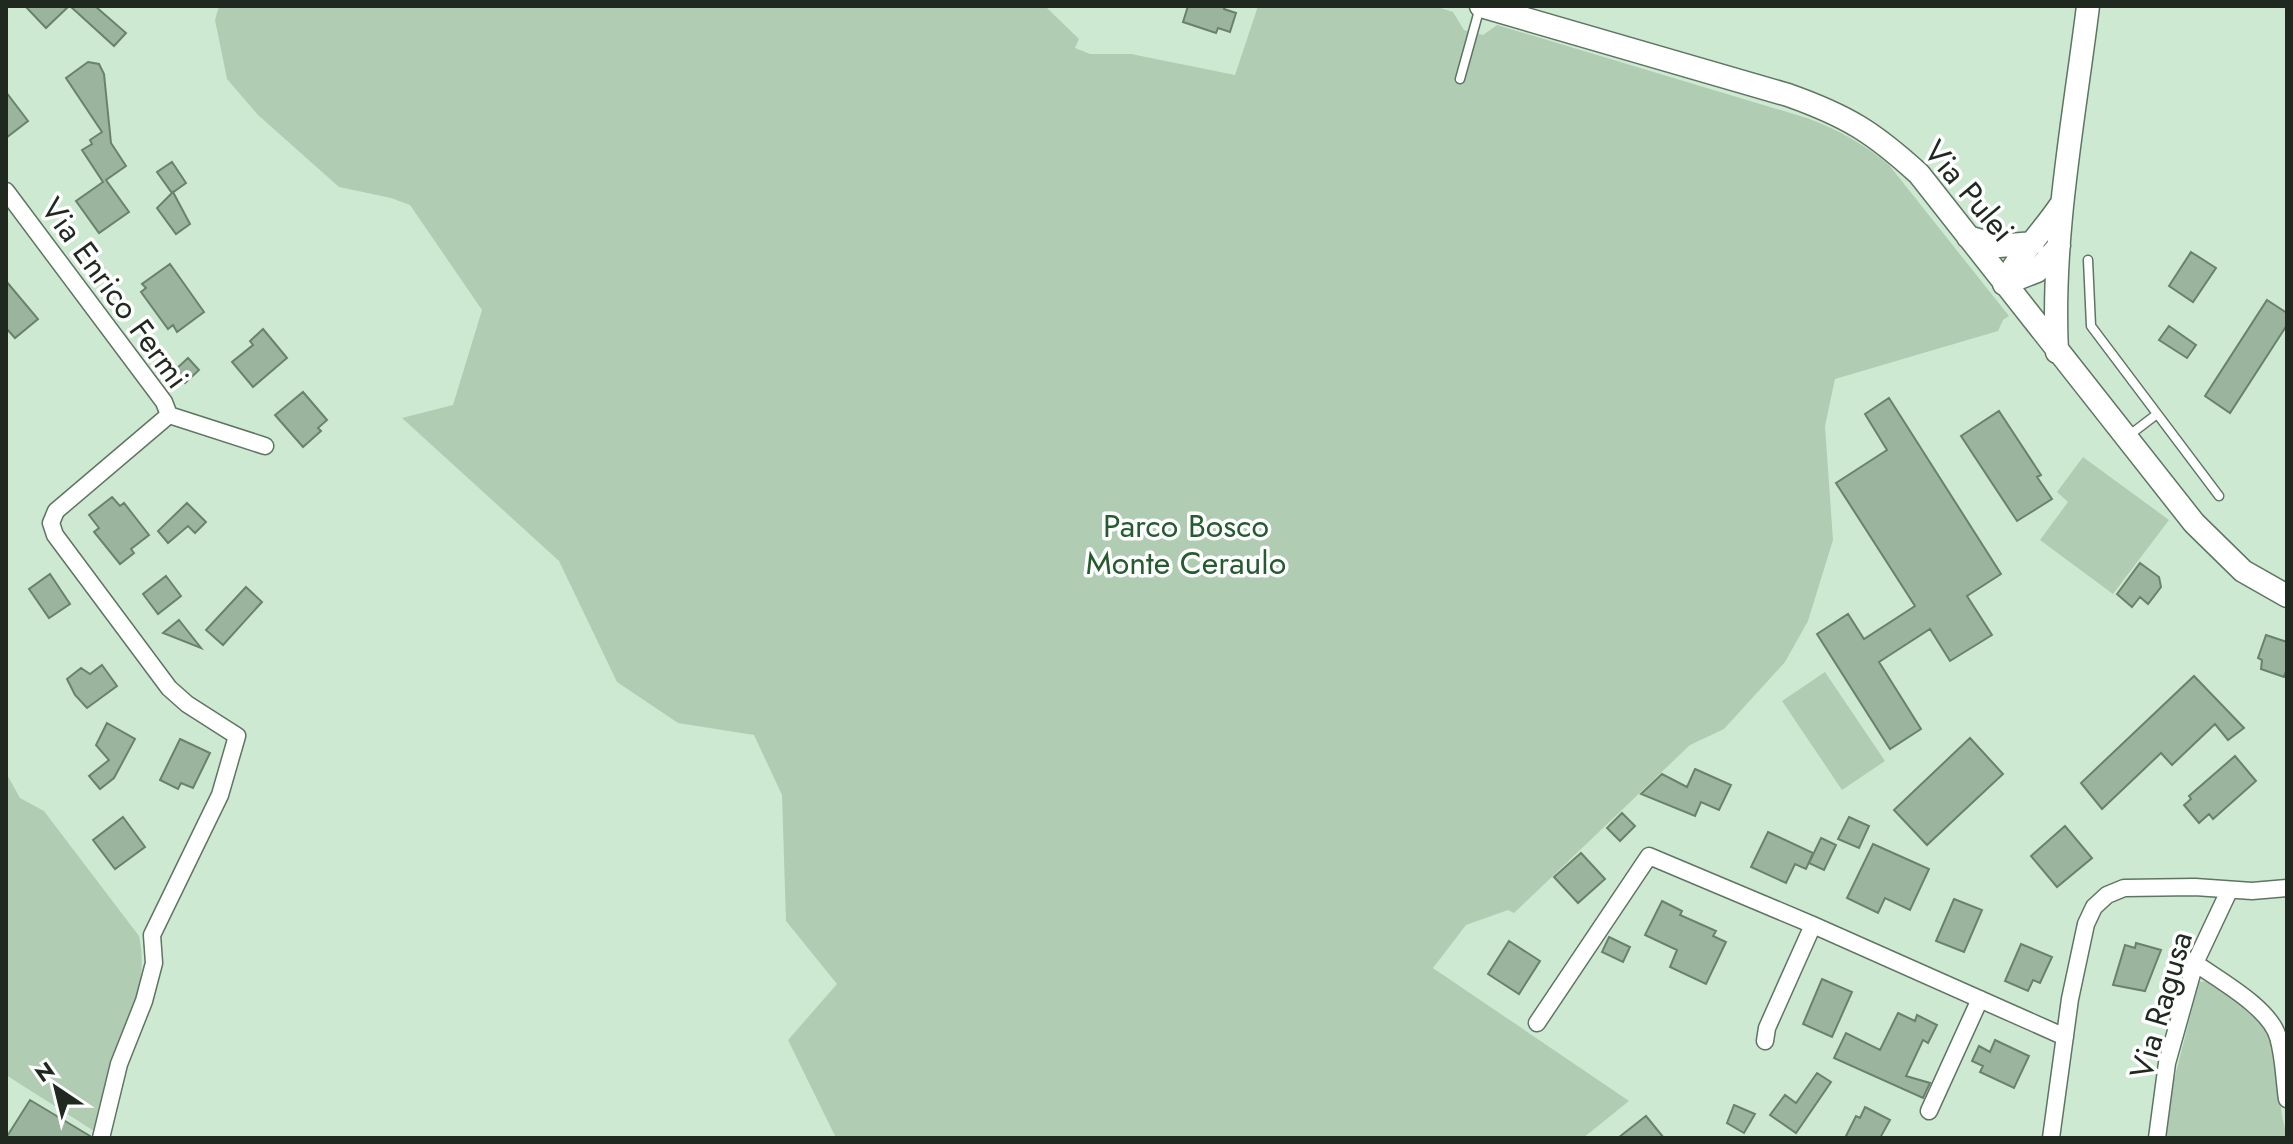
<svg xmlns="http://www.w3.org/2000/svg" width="2293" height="1144" font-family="Jost,sans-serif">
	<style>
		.green { fill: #b0cdb3 }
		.building { fill: #9ab49d; stroke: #6a826c; stroke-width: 2 }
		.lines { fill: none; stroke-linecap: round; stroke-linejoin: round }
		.lane-casing { stroke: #5e7661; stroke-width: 11 }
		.street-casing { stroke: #5e7661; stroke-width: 19 }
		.secondary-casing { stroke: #5e7661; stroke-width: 25 }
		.lane { stroke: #fff; stroke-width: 8 }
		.street { stroke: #fff; stroke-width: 16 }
		.secondary { stroke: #fff; stroke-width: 22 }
		.labels { text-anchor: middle; stroke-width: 7; stroke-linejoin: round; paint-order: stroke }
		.street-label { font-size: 32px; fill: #1f2920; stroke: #fff }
		.park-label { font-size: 32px; fill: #245c30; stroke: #fff }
	</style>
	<rect width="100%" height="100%" fill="#cee9d1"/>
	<path class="green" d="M219,6H1045L1079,39L1075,48L1090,54H1131L1235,75L1258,6H1434L1453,12L1464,30L1483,35L1497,25L1807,118C1838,130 1863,143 1889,165L2009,316L2003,320L1998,331L1835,379L1825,426L1833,540L1808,621L1785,662L1724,729L1690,745L1514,913L1508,910L1466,925L1433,968L1629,1101L1583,1138H836L788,1040L837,984L786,921L782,795L754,735L678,723L617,682L559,561L402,418L453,405L482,310L410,205L391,198L339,187L258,115L227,79L215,20Z
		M2083,457L2169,520L2113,594L2040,540L2068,502L2057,492Z
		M1825,672L1885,761L1842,790L1782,701Z
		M6,773L20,798L44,811L139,936C149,984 130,1014 114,1058C106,1082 101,1107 94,1131L6,1075Z
		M2208,981L2255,1015L2274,1039L2282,1116L2287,1138H2166L2174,1080L2199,982Z"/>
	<path class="building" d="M25,6H69L46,28Z
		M70,6H95L126,33L114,46Z
		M1188,6H1225L1224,9L1236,13L1230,32L1218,28L1216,33L1183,22Z
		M88,62L99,64L104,74L111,143L126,166L106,180L129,212L99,233L76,201L103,182L82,150L92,144L90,140L102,132L66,78Z
		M6,92L28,121L6,138Z
		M172,162L186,183L172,193L157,172Z
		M173,192L190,224L176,234L157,208Z
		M2191,252L2216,268L2193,302L2169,286Z
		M170,264L204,312L177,332L173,325L168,329L141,292L146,288L142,284Z
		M6,281L38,319L15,338L6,328Z
		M2267,300L2287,313V325L2230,413L2205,396Z
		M2169,326L2196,345L2187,358L2159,340Z
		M263,329L287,358L253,387L232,362L253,345L250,341Z
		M188,358L199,370L185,383L174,371Z
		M303,392L327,420L318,428L321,431L303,447L275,415Z
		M1889,398L2001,574L1967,596L1992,635L1950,661L1930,629L1879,662L1921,729L1890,749L1817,634L1848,614L1864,639L1915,606L1836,483L1887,450L1865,414Z
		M1999,411L2041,475L2037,477L2052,499L2017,521L1961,436Z
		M112,497L120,506L124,503L149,535L131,549L134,553L120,564L94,532L99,528L89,515Z
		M187,503L206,522L195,533L188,526L168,543L158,531Z
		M2140,563L2159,577L2161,587L2148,604L2140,597L2132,607L2117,594Z
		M50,574L70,604L49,618L29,589Z
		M166,576L181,596L158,614L143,594Z
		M246,587L262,602L223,645L206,630Z
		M179,620L201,648L163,633Z
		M2266,635L2287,642V668L2284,677L2261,669L2262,660L2258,658Z
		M102,665L117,686L87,708L75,695L67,679L81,668L90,674Z
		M2194,676L2244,728L2228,740L2215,724L2172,765L2161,753L2102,809L2081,783Z
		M107,723L135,739L114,778L100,789L89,776L109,760L96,745Z
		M1970,738L2003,774L1927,845L1894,810Z
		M180,739L210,753L193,788L181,783L178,789L160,780Z
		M2235,756L2256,781L2213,819L2209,814L2199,823L2184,805L2191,799L2189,796Z
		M1695,769L1731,785L1719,810L1701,802L1695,816L1641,794L1662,774L1687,787Z
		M1622,813L1635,826L1620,841L1607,828Z
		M123,817L145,847L115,869L93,840Z
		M1849,817L1869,826L1859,848L1838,839Z
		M2065,826L2092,858L2057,887L2031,856Z
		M1768,832L1813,853L1806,869L1795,864L1786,883L1751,867Z
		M1821,838L1836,845L1824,870L1809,863Z
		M1873,844L1929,869L1910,910L1885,898L1878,913L1847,898Z
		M1581,853L1605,879L1578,903L1554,877Z
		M1954,899L1982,910L1964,952L1936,941Z
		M1662,901L1682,911L1680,915L1716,931L1713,936L1726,942L1706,984L1670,967L1677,950L1645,935Z
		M1609,937L1630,947L1623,962L1602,952Z
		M1509,941L1540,961L1519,994L1488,974Z
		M2136,943L2161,950L2145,991L2113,985L2125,945L2135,948Z
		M2021,944L2052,957L2040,983L2033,980L2028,991L2005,981Z
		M1822,979L1852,992L1832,1037L1803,1024Z
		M1898,1013L1915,1021L1917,1015L1937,1025L1928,1043L1923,1040L1906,1076L1930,1083L1923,1098L1834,1058L1846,1033L1880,1050Z
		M1995,1040L2029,1056L2014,1088L1980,1072L1983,1066L1972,1061L1979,1046L1990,1052Z
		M1817,1073L1831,1082L1796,1133L1770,1115L1785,1095L1796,1103Z
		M30,1100L90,1136V1138H6Z
		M1734,1105L1755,1114L1744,1133L1727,1123Z
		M1865,1107L1890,1120L1880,1138H1845L1856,1116L1860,1118Z
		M1646,1116L1664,1138H1618Z"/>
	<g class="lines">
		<defs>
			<path id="lane" d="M1460,79L1480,7
				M2088,260L2091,326L2219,496
				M2127,437L2157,414"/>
			<path id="street" d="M6,191L164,402L169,415L56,511L51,523L55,535L169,688L187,704L237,736L220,795L152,935L154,963L144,1001L119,1064L101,1138
				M169,415L265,446
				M2195,963C2219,980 2270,1008 2278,1037C2284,1057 2284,1079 2287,1099
				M1537,1023L1649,856L1813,925L2065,1037
				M1765,1041L1767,1028L1813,925
				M1929,1111L1980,999
				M2051,1138L2070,999L2086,924L2094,907L2107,895L2124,888L2195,887L2252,891L2287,888
				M2157,1138L2167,1063L2195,963L2229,891"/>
			<path id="secondary" d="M1481,6L1788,95C1847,116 1873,132 1919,174L2194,523L2243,571L2287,596
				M1968,237L1999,246L2033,243
				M2004,284C2018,255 2042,233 2060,206
				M2004,284L2037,271L2059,246
				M2057,352C2051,237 2074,120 2088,6"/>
		</defs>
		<use href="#lane" class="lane-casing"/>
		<use href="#street" class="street-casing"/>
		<use href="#secondary" class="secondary-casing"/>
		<use href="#lane" class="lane"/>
		<use href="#street" class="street"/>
		<use href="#secondary" class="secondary"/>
	</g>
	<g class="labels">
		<g class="street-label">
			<text transform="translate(1969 191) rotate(50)" y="11">Via Pulei</text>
			<text transform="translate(115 293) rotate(54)" y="11">Via Enrico Fermi</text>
			<text transform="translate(2161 1005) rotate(-74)" y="11">Via Ragusa</text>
		</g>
		<g class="park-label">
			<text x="1186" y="537">Parco Bosco<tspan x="1186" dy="37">Monte Ceraulo</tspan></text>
		</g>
	</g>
	<rect width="2293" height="1144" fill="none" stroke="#1f2920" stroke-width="16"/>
	<g transform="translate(56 1088) rotate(325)" stroke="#ffffff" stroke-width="6" paint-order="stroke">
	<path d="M0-6L14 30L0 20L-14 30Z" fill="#1f2920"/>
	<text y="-12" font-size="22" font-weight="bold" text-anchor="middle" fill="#1f2920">N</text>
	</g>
</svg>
